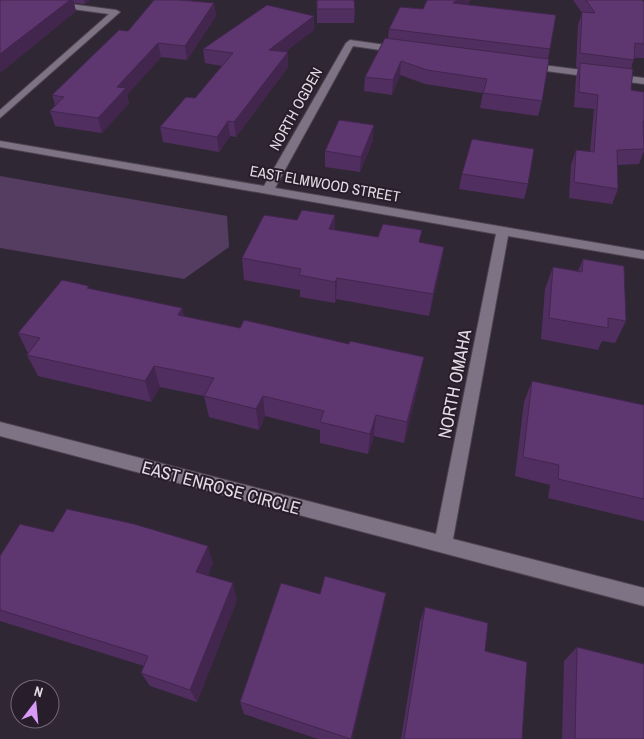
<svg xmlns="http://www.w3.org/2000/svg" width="644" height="739" font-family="'Archivo Narrow',sans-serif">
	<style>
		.green { fill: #553c61 }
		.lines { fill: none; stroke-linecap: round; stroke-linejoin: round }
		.minor-casing { stroke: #4d4551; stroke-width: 2 }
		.minor { fill: #7e7384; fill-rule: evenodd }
		.wall { fill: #512e60 }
		.shaded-wall { fill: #42264e }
		.building { fill: #5e3670; stroke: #42264e }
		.labels { text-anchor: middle; stroke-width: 4; stroke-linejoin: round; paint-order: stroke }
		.far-street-label { font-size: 15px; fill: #e2dce6; stroke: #271d2b }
		.street-label { font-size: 18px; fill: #e2dce6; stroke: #271d2b }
	</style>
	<rect width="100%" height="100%" fill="#302735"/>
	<path class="green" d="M0,176L227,216L229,247L184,279L0,248Z"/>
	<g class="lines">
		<defs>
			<path id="minor" d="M17,0H40L116,10L120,12L0,118V110L109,14L21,2Z
				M350,40L400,47L405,50L400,53L353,46L275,188L644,251V259L508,236L453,539L644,588V606L0,436V422L436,534L496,234L0,147V141L264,186L346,43Z
				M527,63L644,78V84L524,68V64Z"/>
		</defs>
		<use href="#minor" class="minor-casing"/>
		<use href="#minor" class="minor"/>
	</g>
	<path class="wall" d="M0,0H90L85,4L74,3L76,11L0,73Z
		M185,0L214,3L216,16L187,60L161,57L127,95L129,103L102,133L55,126L50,111L55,105L52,95L128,31Z
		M317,0L355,9L354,23H317Z
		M427,0H471L466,5L550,49L548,58L542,101L538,116L480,108L483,93L425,84L400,75L392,95L364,91L365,77L388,38L389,29L423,9Z
		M573,0H642L644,2V58H634L631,69V90L644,92V151L639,164L618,165V189L612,204L569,198L571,165L576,150L590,151L594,109L574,107L576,77L578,68L576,67L578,25L582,13Z
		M314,30L285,52L288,67L236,137L230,136L219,152L163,142L160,127L195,98L222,66L205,63L203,49Z
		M373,140L360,172L325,167V151Z
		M462,174L528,184L524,199L459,189Z
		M335,215V230L444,247L440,268L429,316L336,299L335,303L300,297V290L244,280L242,258Z
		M583,259L626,321L615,343L602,341L598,350L541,339L545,289L553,267L578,271Z
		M90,289L182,308L184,316L420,378L404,443L374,436L368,454L320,443V430L265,416L259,430L209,417L204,396L160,387L151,402L38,376L27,355L28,353L18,333Z
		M532,381L644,405V521L548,498L550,485L515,476L524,402Z
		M53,532L213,563L208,575L237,600L197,702L150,686L141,673L144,666L0,621V556Z
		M320,594L383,609L352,739H318L244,714L240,702Z
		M425,607L485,651L522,739H401L420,622Z
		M577,647L644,739H562L564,661Z"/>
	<path class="shaded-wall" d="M70,0H73L76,11L0,73V54Z
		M84,0H90L85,4Z
		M457,0H471L451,17L453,3Z
		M214,3L216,16L187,60L185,46Z
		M314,16V30L270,64L269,50Z
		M158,43L161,57L127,95L129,103L102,133L98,118L117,87Z
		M288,52V67L236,137L234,122Z
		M401,61L400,75L392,95L393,80Z
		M228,121L230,136L219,152L217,137Z
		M374,125L373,140L360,172L361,157Z
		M335,215V237L329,229Z
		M444,247L440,268L429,316L433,294Z
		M337,278L336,299L335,303V282Z
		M182,308L187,329L178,315Z
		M424,357L420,378L404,443L407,422Z
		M154,366L160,387L151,402L145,381Z
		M263,396L265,416L259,430L256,409Z
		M376,415L374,436L368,454L370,434Z
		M208,546L213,563L202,589L196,572Z
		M233,583L237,600L197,702L190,690Z
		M386,593L383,609L352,739H351Z"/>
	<path class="building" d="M0,0H70L0,54Z
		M154,0H180L214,3L185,46L158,43L117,87L126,88L98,118L50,111L64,97L52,95L119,30L128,31Z
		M317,0H354L355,9H317Z
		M427,0H457L453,3L556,15L550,49L389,29L400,7L423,9Z
		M586,0H642L644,2V44L635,43L634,60L580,53L582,12L595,13Z
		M267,5L314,16L269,50L288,52L234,122L228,121L217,137L160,127L186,97L195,98L233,53L203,49Z
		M385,38L549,59L542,101L483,93L487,79L427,70L401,61L393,80L365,77Z
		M580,63L633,69L631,90L644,92V121H643L644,149L617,150L618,189L574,182L576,150L594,152L598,95L579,92Z
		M339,120L374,125L361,157L325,151Z
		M472,139L534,149L528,184L462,174Z
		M302,210L335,215L329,229L378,237L383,224L422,230L419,242L444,247L433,294L337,278L335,282L299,275L301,269L242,258L264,215L297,220Z
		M583,259L624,266L626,321L608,318V328L549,318L553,267L582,272Z
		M62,280L89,286L87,288L182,308L178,315L240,328L244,320L349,344L350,341L424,357L407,422L376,415L370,434L320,422L324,411L263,396L256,409L204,396L214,378L154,366L145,381L27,355L40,338L18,333Z
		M532,381L644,405V499L558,479L559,465L523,457Z
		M67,509L134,524L208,546L196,572L233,583L190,690L141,673L148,656L0,610V556L20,524L53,532Z
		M325,576L386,593L351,739L240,702L281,583L320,594Z
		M425,607L488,623L485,651L527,662L522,739H404Z
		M577,647L644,664V739H575Z"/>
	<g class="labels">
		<g class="far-street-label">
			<text transform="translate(296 109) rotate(-61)" y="5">NORTH OGDEN</text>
			<text transform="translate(325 184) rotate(10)" y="5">EAST ELMWOOD STREET</text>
		</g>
		<g class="street-label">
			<text transform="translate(455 384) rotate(-79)" y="6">NORTH OMAHA</text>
			<text transform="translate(221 488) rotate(15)" y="6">EAST ENROSE CIRCLE</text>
		</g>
	</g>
	<g transform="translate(35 704) rotate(16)"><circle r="24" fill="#271d2b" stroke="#726976"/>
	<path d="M0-4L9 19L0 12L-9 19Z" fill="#d99af7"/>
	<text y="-8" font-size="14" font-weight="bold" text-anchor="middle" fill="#e2dce6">N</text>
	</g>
</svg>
